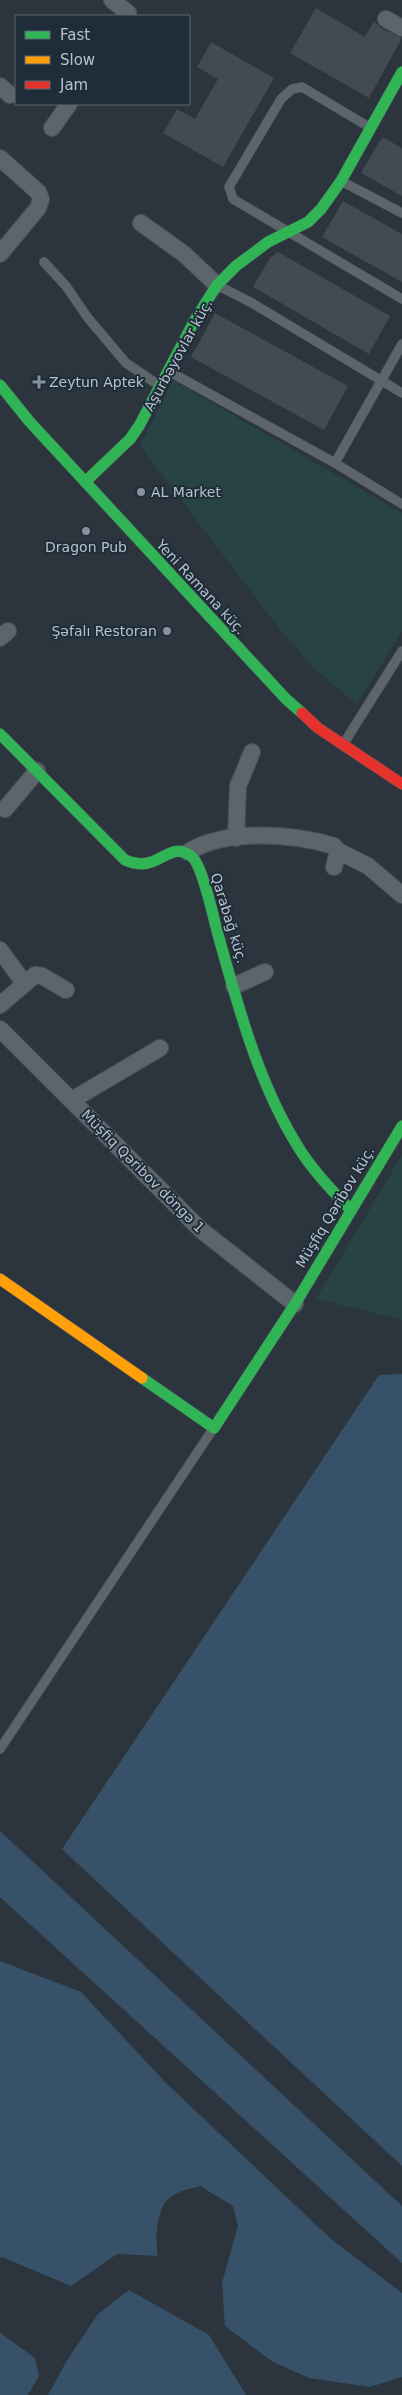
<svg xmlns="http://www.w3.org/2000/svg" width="402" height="2395" font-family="'DejaVu Sans',sans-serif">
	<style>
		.green { fill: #284343 }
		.water { fill: #375268 }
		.building { fill: #434a51 }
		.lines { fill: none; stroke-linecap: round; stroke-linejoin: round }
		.lane-casing { stroke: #4b5157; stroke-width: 10 }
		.street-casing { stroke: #4b5157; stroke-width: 18 }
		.fast-casing { stroke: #4b5157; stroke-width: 12 }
		.slow-casing { stroke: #4b5157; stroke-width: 12 }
		.jam-casing { stroke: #4b5157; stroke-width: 12 }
		.lane { stroke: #5d646a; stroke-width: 9 }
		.street { stroke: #5d646a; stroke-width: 16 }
		.fast { stroke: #30b455; stroke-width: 11 }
		.slow { stroke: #ff9f0a; stroke-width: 11 }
		.jam { stroke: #e5322d; stroke-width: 11 }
		.poi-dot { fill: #86919b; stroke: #1e2d39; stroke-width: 2 }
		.labels { text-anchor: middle; stroke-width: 4; stroke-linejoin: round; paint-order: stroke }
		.street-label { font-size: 14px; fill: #b7c2cd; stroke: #1e2d39 }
		.poi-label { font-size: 14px; fill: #b7c2cd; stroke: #1e2d39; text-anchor: start }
	</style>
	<rect width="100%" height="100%" fill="#2c353d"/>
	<path class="green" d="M173,380L402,513V631L357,704L317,671L281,631L140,446Z
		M402,1155V1320L316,1299Z"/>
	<path class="water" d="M402,1374V2166L62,1849L379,1375Z
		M0,1831L402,2206V2263L0,1897Z
		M0,1961L81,1992L166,2083L331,2239L402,2293V2377L370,2387L309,2378L273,2362L225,2326L222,2283L238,2226L233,2206L200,2186C189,2189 172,2192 165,2203C156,2216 155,2241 158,2256L117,2254L71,2286L2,2257L0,2259Z
		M129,2290L209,2335L246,2395H48L66,2362L98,2314Z
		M0,2333L35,2358L39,2376L28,2395H0Z"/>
	<path class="building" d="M316,8L365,37L374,21L381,28L402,38L369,98L290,53Z
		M211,42L274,78L223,167L163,133L177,109L195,119L218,79L197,67Z
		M382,137L402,148V196L361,173Z
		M343,201L402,234V282L322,237Z
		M278,252L390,316L369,354L253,287L270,258Z
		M215,313L348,386L324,430L191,357Z"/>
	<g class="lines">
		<defs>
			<path id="lane" d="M369,127L302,87L292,89L281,99L229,187L233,199L402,299
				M341,181L402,213
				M44,262L66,286L88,318L126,363L160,386
				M219,286L252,303L402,393
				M170,372L335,463L402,504
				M335,463L402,344
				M344,743L402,651
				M0,1749L213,1429"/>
			<path id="street" d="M112,0L128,13V16
				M386,19L402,28
				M0,86L10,95
				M52,128L69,104
				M0,158L38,192L41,199L38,208L0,254
				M141,223L184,254L217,285
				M0,638L8,631
				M5,809L37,771
				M236,838L238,786L252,752
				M338,851L368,866L402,895
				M188,852C226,829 292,833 334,846L338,851L334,867
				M0,950L25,984
				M234,986L265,972
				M0,1005L35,975L42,976L66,990
				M0,1029L201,1230L295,1304
				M72,1100L160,1048"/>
			<path id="fast" d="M0,385L29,421L286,699L302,713
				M85,482L130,439L139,426L196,318L217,285L236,266L268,242L308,222L321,209L341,181L402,72
				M0,734L125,860C159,875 167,839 191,856C203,864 214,922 219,938C239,1010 260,1089 302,1153C316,1174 333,1192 351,1210
				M142,1378L214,1428L295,1304L402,1126"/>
			<path id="slow" d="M0,1279L142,1378"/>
			<path id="jam" d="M302,713L318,728L402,784"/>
		</defs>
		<use href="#lane" class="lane-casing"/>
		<use href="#street" class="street-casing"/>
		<use href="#fast" class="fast-casing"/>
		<use href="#slow" class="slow-casing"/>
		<use href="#jam" class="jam-casing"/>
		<use href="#lane" class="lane"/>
		<use href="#street" class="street"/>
		<use href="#fast" class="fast"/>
		<use href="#slow" class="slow"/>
		<use href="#jam" class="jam"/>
	</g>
	<g class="poi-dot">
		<path d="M36.5 374.5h5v5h5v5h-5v5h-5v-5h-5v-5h5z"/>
		<circle cx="141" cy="492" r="5"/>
		<circle cx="86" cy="531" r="5"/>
		<circle cx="167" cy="631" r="5"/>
	</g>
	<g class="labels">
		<g class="street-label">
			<text transform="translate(178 355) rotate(-61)" y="5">Aşurbəyovlar küç.</text>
			<text transform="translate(201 587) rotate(47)" y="5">Yeni Ramana küç.</text>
			<text transform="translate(229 918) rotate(73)" y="5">Qarabağ küç.</text>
			<text transform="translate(143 1171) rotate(45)" y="5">Müşfiq Qəribov döngə 1</text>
			<text transform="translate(335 1207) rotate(-59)" y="5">Müşfiq Qəribov küç.</text>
		</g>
		<g class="poi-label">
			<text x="49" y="387">Zeytun Aptek</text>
			<text x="151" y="497">AL Market</text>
			<text x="86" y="552" text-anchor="middle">Dragon Pub</text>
			<text x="157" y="636" text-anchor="end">Şəfalı Restoran</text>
		</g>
	</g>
	<rect x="15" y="15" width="175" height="90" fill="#1e2d39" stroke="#5b6974"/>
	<rect x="25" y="31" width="25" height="8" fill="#30b455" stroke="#5b6974"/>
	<text x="60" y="40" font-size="15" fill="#b7c2cd">Fast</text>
	<rect x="25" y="56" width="25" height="8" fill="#ff9f0a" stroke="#5b6974"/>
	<text x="60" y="65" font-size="15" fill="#b7c2cd">Slow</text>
	<rect x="25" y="81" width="25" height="8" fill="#e5322d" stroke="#5b6974"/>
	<text x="60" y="90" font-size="15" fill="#b7c2cd">Jam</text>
</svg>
